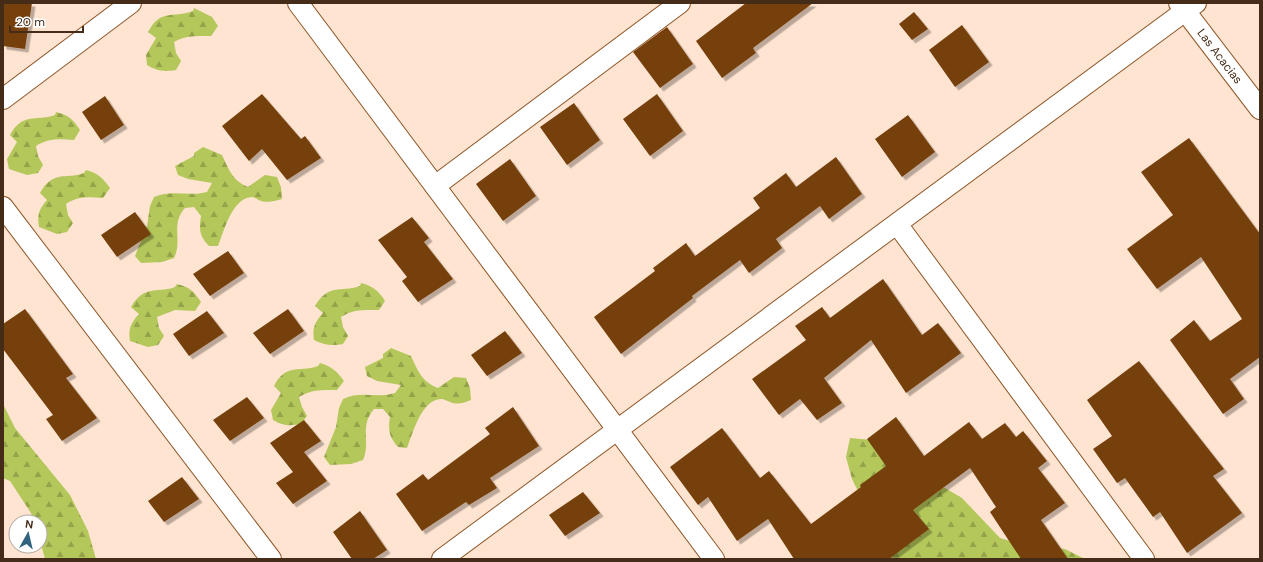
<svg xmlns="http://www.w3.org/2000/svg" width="1263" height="562" font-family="'DM Sans',sans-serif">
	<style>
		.forest { fill: url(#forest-firs) }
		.building { fill: #76400c; filter: url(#shadow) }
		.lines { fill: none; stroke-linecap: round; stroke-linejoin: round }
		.minor-casing { stroke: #8f5729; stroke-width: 22 }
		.minor { stroke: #fff; stroke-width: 20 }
		.labels { text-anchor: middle; stroke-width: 4; stroke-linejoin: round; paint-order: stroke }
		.street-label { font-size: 12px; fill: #452c19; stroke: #fff }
	</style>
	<defs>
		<pattern id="forest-firs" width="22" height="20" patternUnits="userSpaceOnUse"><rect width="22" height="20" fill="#b4c75a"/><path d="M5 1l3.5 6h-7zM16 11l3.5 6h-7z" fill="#94a24a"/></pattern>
		<filter id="shadow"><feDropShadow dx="3.5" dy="3.5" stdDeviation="0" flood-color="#0004"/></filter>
	</defs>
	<rect width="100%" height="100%" fill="#fee4d1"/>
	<path class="forest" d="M194,8L212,17L218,26L211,36C197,36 186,35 174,42L176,53L181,61L176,70C164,72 157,71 147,65L146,55L156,38L148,32C161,8 172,19 193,11Z
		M56,112C68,115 73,119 80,130L74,140C59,139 49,138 36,146L38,156L43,165L38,173L27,175L9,169L7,159L17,142L10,135C23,112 34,122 55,115Z
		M203,147L222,155C229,170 233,181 248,187L265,175L277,177L281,187L282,199C275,201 268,203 261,201C258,200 255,197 252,197C232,198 224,231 218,246H209C199,236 199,229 201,216L194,207L185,208C170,225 183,240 174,258L162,262L141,263L135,256L147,226L150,206L154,197C172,189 188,197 207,192L212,183L188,179L178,175L175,166L194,156V153Z
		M86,170C98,173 103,178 110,188L103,198C89,197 78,196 66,204L68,215L73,223L67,232L57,234L39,227C37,215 39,209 47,200L40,193C53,170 64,180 84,173Z
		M361,283C373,286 379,291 385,301L379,310C364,310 353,309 341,317L343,327L348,336L343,344C331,346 324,345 314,340C312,328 315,322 323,313L315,306C329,283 339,293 360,286Z
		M177,284C189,287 194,291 201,302L195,311L175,310L157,317L159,328L164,336L158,345L148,347L130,341C128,329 131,323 139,314L131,307C145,284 155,294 175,287Z
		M391,348L411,356C418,371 422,382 438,388L454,377L466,378L470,388L471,400C464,403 457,405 450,402C447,401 444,399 441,399C421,400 413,433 407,448L398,447C389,437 388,430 390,417L383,409H374C359,426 371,442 363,460L351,464L330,465L324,457L336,427L339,408L343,399C361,390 376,399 395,393L401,385L377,381L367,376L365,367L383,358V354Z
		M320,363C331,366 337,371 344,381L337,390C323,390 312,389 299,397L302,407L307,416L301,424C290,426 283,426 273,420L271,410L281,393L274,386C286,363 297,373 318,366Z
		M3,404L15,428L70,495L88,531L96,559H45L40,541V522H34L31,513L10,481L3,478Z
		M850,438L872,440L890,451L891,491L945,488L962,498L1000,538L1021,544L1065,549L1085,559H889L887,551L852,479L846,457Z"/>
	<path class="building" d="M3,3H32L25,49L3,46Z
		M746,3H813L753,48L756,53L722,78L696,41Z
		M914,12L928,29L912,40L899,24Z
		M962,25L989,62L955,87L929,50Z
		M667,27L693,64L660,88L633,52Z
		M262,94L301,139L305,136L321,158L287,180L262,149L249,161L222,126Z
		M657,94L683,131L650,156L623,119Z
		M105,96L124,125L101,140L82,112Z
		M574,103L600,140L567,165L540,127Z
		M908,115L935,152L902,177L875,139Z
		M1189,138L1260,234V357L1230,379L1244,399L1223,414L1170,340L1194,320L1210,341L1242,319L1201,257L1157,289L1127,249L1173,215L1141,172Z
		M836,157L862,194L829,219L820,206L776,239L782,248L749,273L740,260L692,296L693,298L621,354L594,317L655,271L653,268L686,243L695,256L760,208L753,198L786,173L796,187Z
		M510,159L536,196L503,221L476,184Z
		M135,212L151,234L117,257L101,235Z
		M412,217L429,238L424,242L453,279L418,302L402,281L407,277L378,240Z
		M228,251L244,273L210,296L193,274Z
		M883,279L922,335L938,323L961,353L906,393L871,340L824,378L842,403L817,420L800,399L779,415L752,379L806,340L795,326L822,307L830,318Z
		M25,309L73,374L66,378L97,418L62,441L46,419L53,415L3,349V324Z
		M288,309L304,331L270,354L253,333Z
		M207,311L224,333L189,356L173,334Z
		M505,331L522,353L487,376L471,355Z
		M1139,361L1224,469L1213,476L1242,513L1187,553L1160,512L1153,517L1125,478L1117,483L1093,449L1112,436L1087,400Z
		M247,397L264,418L230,441L213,420Z
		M513,407L539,446L490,478L497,488L469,505L466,502L422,531L396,494L423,474L428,480L490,434L485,428Z
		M896,417L924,456L969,422L982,439L1005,423L1016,437L1023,431L1047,461L1038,468L1065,503L1041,520L1068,559H1021L990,512L996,507L970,468L913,510L929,529L889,559H794L768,519L737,541L708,497L698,505L670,467L722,428L760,478L769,471L811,524L861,487L860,485L886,466L867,439Z
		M304,420L321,441L304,452L327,481L293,504L276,483L293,472L270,443Z
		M182,477L199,499L164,522L148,501Z
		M583,492L600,513L565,536L549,515Z
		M360,511L387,550L373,559H352L333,532Z"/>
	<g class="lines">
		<defs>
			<g id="minor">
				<path d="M298,3L714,559"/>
				<path id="s1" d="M1179,3L1260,109"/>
				<path d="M3,99L131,3"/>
				<path d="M435,186L680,3"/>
				<path d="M3,207L271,559"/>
				<path d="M897,224L1144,559"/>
				<path d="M442,559L1196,3"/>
			</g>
		</defs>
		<use href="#minor" class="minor-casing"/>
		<use href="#minor" class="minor"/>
	</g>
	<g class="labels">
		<g class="street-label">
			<text dy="4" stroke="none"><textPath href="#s1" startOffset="67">Las Acacias</textPath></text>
		</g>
	</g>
	<rect width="1263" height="562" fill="none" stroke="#452c19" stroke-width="8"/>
	<g transform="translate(28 534) rotate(8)"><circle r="19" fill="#ffffff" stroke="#b5aba3"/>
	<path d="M0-3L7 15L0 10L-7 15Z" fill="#316280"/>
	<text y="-6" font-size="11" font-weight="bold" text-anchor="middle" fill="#452c19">N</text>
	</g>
	<path d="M10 26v6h73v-6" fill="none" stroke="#452c19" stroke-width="2"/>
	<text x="16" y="26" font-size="12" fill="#452c19" stroke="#ffffff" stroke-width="3" paint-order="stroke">20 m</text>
</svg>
